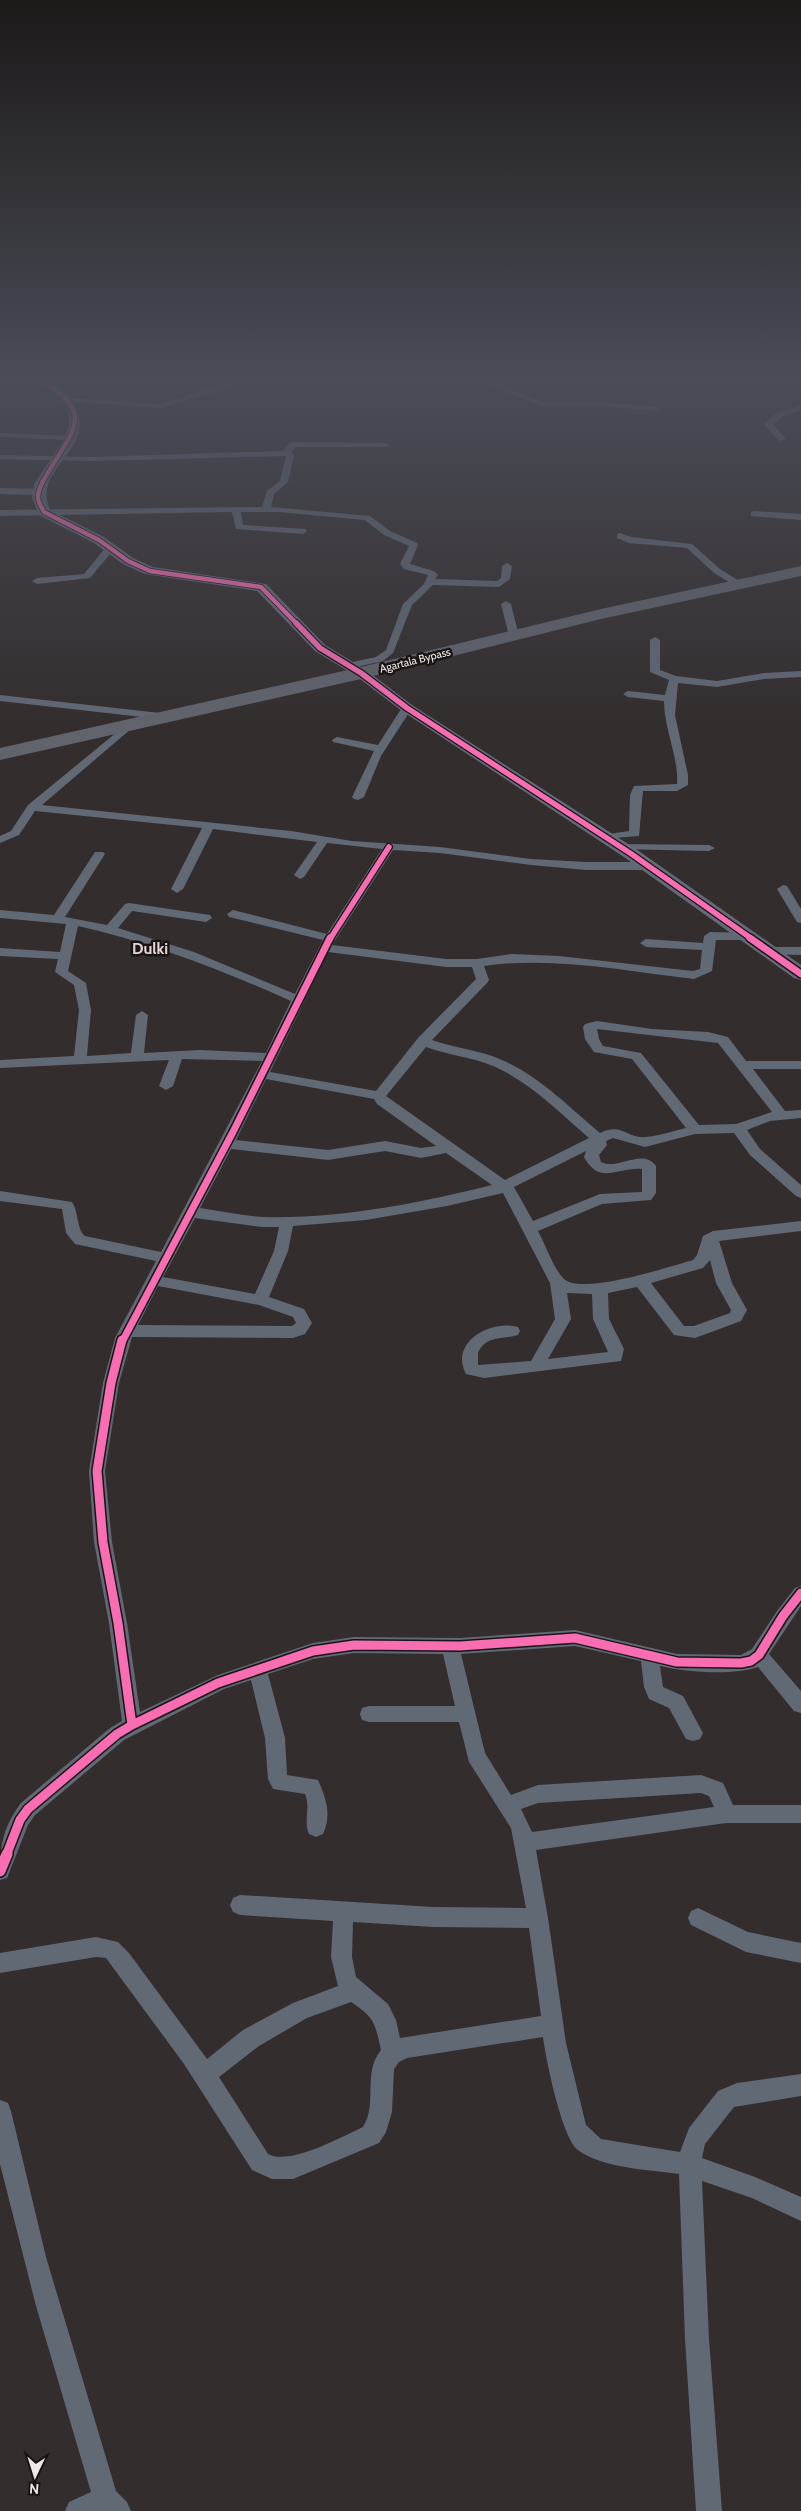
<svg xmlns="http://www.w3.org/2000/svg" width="801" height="2511" font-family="Cabin,sans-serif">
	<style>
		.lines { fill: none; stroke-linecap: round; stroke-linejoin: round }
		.street { fill: #616975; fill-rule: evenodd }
		.secondary { fill: #646b78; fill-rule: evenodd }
		.highway { fill: #62646d; fill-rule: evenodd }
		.cycleway-far4-casing { stroke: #1a1514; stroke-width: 6 }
		.cycleway-far3-casing { stroke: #1a1514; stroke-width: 8 }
		.cycleway-far2-casing { stroke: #1a1514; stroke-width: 10 }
		.cycleway-far1-casing { stroke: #1a1514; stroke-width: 12 }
		.cycleway-casing { stroke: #1a1514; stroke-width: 14 }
		.cycleway-far4 { stroke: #f96db3; stroke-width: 4.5 }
		.cycleway-far3 { stroke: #f96db3; stroke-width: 5.5 }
		.cycleway-far2 { stroke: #f96db3; stroke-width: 7 }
		.cycleway-far1 { stroke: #f96db3; stroke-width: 9 }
		.cycleway { stroke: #f96db3; stroke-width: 11 }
		.labels { text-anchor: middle; stroke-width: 5; stroke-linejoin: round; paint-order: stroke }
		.far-street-label { font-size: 11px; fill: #f0e8e7; stroke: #1a1514 }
		.quarter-label { font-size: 16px; font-weight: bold; fill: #e5d6d4; stroke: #1a1514 }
	</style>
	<rect width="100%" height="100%" fill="#332d2d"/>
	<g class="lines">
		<path class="street" d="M239,377H248L231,387L160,408L67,402L63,400L67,398L159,404L225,383Z
			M469,377H479L543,402H602L656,407L660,409L656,411L602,406H542Z
			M505,377H540L536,379H509Z
			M801,406V410L784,416L773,424L786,439L779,441L764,424L778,412Z
			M0,433L71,436L75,438L71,440L0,437Z
			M298,442L386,443L390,445L386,447H296L291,452L294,456L288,482L274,494L271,507L370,516L390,531L417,543L418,545L410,564L434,571L438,575L435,579L497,581L501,578L502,566L507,563L512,566L510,579L499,587L433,585L412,605L393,653L383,661L347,669L343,668V664L376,657L386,650L403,604L424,584L428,575L404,569L400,564L409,546L384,535L365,520L278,512H241L243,525L306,529L307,531L303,534L236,529L232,512L0,516V510L262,507L267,491L280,481L286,456L90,461L0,459V455L90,457L283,451L290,443Z
			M0,488L38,489L42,492L38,495L0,494Z
			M754,511L801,514V520L751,516V512Z
			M620,533L631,537L692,544L720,569L744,584L736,586L714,573L687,548L629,543L617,538V534Z
			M107,546L115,548L90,578L37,584L32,581L37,578L84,574Z
			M506,601L511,604L519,636L517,638L509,636L501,604Z
			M655,637L660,640V670L676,676L717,681L764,673L801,671V677L764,679L717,687L678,683L675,715L688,775V785L677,791H643L639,836L602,839V835L629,831L630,795L634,786L677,784C679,758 664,729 664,701L628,697L623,694L628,691L665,695L669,680L650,672V640Z
			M0,695L169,714L174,717L169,720L0,701Z
			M407,705L412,708L381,756L364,797L358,800L354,799L352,797L374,751L333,742L332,740L337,737L378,745L403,706Z
			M128,723L132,724V728L42,805L291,831L352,841L440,847L531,859L586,862H649L655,866L649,870H586L531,865L440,853L393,850L332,945L446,959H477L512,954L559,956L693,971L700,969L702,950L646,947L640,943L646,939L703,943L704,936L710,932L753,933L755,936L749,940H716L712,971L694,979C625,971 553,956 484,966L489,980L487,983L432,1040C454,1048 480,1050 502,1060C539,1076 569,1107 600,1133C622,1122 627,1139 646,1137C659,1136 673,1131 686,1128L632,1059L594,1052L585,1039L583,1027L585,1024L597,1021L652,1029L708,1032L728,1037L746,1061H801V1069H753L785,1111L801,1110V1118L770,1121L747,1130L760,1149L801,1185V1198L796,1196L750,1155L734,1133L695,1134L645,1147L613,1138L606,1141L607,1145L599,1155L601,1162C617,1171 643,1147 656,1166V1193L651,1200L602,1204L538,1231C546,1245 552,1266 563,1278C579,1297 671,1266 693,1260L697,1255L703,1236L713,1231L801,1221V1231L719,1241L732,1283L747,1310L741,1321L695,1338L674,1335L637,1287L608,1293L609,1319L624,1349L621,1361L484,1378L466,1374C449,1343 490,1319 518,1327L520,1331L518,1335C502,1340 486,1335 478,1353V1365L531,1361L555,1319L550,1283L503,1193L447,1206L366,1220L293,1226L288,1251L269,1297L304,1309L312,1323L305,1334L293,1338L132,1337L119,1383L105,1471L112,1542L127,1623L140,1712L218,1675L313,1643L354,1637L460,1638L575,1630L677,1654L741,1655L752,1649L777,1611L795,1588L801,1586V1606L769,1654L801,1691V1713L794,1711L758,1667C732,1676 686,1672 660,1666L663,1687L683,1696L703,1733L700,1739L693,1741L686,1739L669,1708L649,1699L644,1687L641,1661L575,1646L461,1654L485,1753L511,1795L538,1785L701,1775L723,1783L733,1805H801V1823H726L536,1850L548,1918L566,2043L586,2125L601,2139L680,2152L689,2128L718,2091L737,2083L801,2074V2096L734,2107L705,2144L702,2158L755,2177L801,2197V2221L752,2198L702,2181L709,2339L722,2511H696L685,2339L679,2174C651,2170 601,2168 578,2150C562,2138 546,2060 543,2037L407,2058L399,2062L394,2069L392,2112L386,2132L379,2143L293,2179H272L252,2170L184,2064L106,1958L96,1957L0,1973V1953L96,1937L118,1942L129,1953L207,2059L243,2030L293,2003L338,1986L331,1957L333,1921L240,1915L233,1912L230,1905L233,1898L240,1895L433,1907L526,1908L511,1828L469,1762L459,1722H369L362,1720L360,1714L362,1708L369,1706H455L443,1654L354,1653L313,1659L268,1674L285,1738L287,1775L318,1780C326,1798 332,1815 323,1834L316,1837L309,1834C303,1821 311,1808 305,1794L273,1789L268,1779L265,1738L251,1680L224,1689L124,1740L35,1815L28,1825L7,1878L0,1880C0,1848 1,1830 21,1803L110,1728L122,1721L109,1623L94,1542L89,1471L103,1383L115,1338L156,1261L75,1244L66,1233L62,1209L0,1201V1191L72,1202C79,1212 76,1228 85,1236L161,1252L262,1061L182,1059L173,1086L166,1090L159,1086L169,1060L0,1068V1060L74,1056L79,1010L74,985L55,972L58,959L0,956V948L60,952L66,924L0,918V910L54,915L95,852H103L105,854L65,917L107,925L125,904L129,903L210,915L212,918L206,922L132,911L118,928L194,952L295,994L323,940L229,917L227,914L233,910L327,934L382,849L327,843L304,877L300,879L294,875L317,842L213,829L183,889L177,893L171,889L202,828L35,811L19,835L0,843V836L11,831L28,805ZM78,926C152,943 222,970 291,1001L266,1053L200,1050L144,1053L148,1015L142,1011L136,1015L131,1053L87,1056L91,1010L86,983L68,971ZM328,952L446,967H472L476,979L418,1038L376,1091L270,1072ZM597,1029L718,1043L772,1112L736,1124L699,1125L641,1053L603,1046L599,1039ZM426,1047C447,1055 472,1057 493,1066C530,1082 559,1112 589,1138L505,1180L386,1096ZM266,1079L374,1099L377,1104L436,1146L421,1148L385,1141L328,1150L236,1140ZM231,1149L328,1160L385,1151L421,1158L446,1153L492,1185C419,1203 340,1219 264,1217C243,1216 221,1211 200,1208ZM586,1151L584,1157C600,1186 617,1167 642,1169V1192L600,1194L533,1221L514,1187ZM195,1218L262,1227H279L274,1251L255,1294L163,1277ZM710,1260L716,1283L731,1310L730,1313L694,1326H684L651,1283L703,1268ZM158,1286L259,1305L293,1317L296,1323L292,1326L138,1325ZM567,1293L592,1294L593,1319L608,1352L548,1359L571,1319ZM701,1793L709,1796L714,1807L532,1832L521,1809L538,1803ZM353,1922L433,1927L529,1928L541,2016L400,2038L396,2020L388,2004L356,1977L352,1957ZM351,2002C375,2018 375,2023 381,2050C362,2073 378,2104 363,2127C341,2137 290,2166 268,2154L219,2077L259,2046L307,2018Z
			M621,844L709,845L715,848L709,851L617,849L615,847Z
			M783,885L787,886L801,909V923L797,922L777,889Z
			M771,947H801V955L767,954L765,951L767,948Z
			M698,1908L748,1932L801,1943V1963L746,1952L691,1925L688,1918L691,1911Z
			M0,2100L8,2103L11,2111L46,2257L116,2491L127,2502L131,2511H65L69,2502L91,2492L36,2306L0,2164Z"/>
		<path class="secondary" d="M31,377C46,377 61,383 70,396C106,449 30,464 50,510L104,537L133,558L153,567L266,584L325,645L366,670L412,705L636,849L801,965V980L794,978L624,857L402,711L356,676L315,651L257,591L145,574L123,564L94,543L39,515L32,498L34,484L63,441L69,426L68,410L58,395Z"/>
		<path class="highway" d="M801,566V576L601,619L361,679L0,760V748L361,667L601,609Z"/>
		<defs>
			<path id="cycleway-far4" d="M36,377C98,414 74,427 46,476C42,482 38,490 38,498C38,502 42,508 44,512L99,540L128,561L150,571L261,587L297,624"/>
			<path id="cycleway-far3" d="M296,623L320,648L361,673L407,708L630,853L752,939
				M330,939L389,847"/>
			<path id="cycleway-far2" d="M750,938L801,974
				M122,1342L233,1132L330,938"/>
			<path id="cycleway-far1" d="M122,1340L111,1383L97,1471L103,1542L118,1623L132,1725
				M6,1856L20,1820L28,1809L117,1734L132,1725L218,1683L313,1651L354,1645L460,1646L575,1638L677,1662L741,1663L751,1661L759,1655L783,1616L801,1593"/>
			<path id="cycleway" d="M0,1871L7,1854"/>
		</defs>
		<use href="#cycleway-far4" class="cycleway-far4-casing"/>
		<use href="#cycleway-far3" class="cycleway-far3-casing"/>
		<use href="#cycleway-far2" class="cycleway-far2-casing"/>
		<use href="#cycleway-far1" class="cycleway-far1-casing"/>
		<use href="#cycleway" class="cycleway-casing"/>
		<use href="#cycleway-far4" class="cycleway-far4"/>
		<use href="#cycleway-far3" class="cycleway-far3"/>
		<use href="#cycleway-far2" class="cycleway-far2"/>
		<use href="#cycleway-far1" class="cycleway-far1"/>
		<use href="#cycleway" class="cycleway"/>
	</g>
	<linearGradient id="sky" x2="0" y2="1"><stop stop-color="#1c1919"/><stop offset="0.52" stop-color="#4a4c57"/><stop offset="1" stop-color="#4a4c57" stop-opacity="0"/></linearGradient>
	<rect width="801" height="728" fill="url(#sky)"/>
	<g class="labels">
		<g class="far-street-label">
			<text transform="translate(415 660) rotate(-14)" y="4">Agartala Bypass</text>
		</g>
		<g class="quarter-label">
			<text x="150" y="954">Dulki</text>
		</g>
	</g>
	<g transform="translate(35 2476) rotate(184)" stroke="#1a1514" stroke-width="4" paint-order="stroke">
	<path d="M0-4L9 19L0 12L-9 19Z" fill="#f0e8e7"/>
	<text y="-8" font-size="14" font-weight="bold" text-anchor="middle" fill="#f0e8e7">N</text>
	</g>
</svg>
